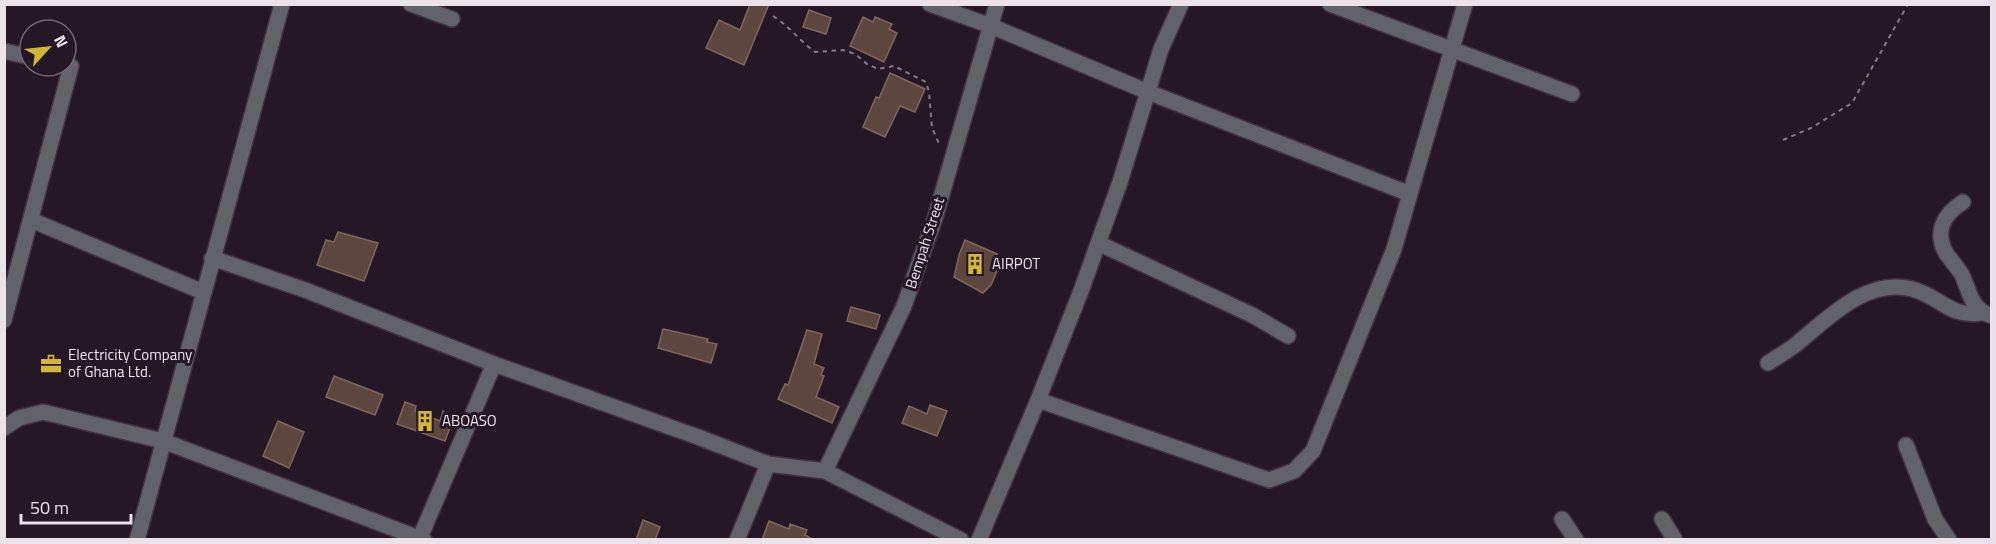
<svg xmlns="http://www.w3.org/2000/svg" width="1996" height="544" font-family="'Titillium Web',sans-serif">
	<style>
		.building { fill: #5d463d; stroke: #7f675d; stroke-width: 1.5 }
		.lines { fill: none; stroke-linecap: round; stroke-linejoin: round }
		.minor-casing { stroke: #413342; stroke-width: 18 }
		.path { stroke: #867a86; stroke-width: 2; stroke-dasharray: 4.5 4.5; stroke-linecap: butt }
		.minor { stroke: #62626b; stroke-width: 15 }
		.labels { text-anchor: middle; stroke-width: 6; stroke-linejoin: round; paint-order: stroke }
		.street-label { font-size: 15px; fill: #ece2ec; stroke: #251726 }
		.poi-label { font-size: 15px; fill: #ece2ec; stroke: #251726; text-anchor: start }
	</style>
	<rect width="100%" height="100%" fill="#251726"/>
	<path class="building" d="M750,4H769L744,65L706,48L719,20L740,30Z
		M809,10L831,18L826,34L803,27Z
		M863,17L873,22L875,17L892,24L889,29L897,33L884,62L850,46Z
		M890,73L925,89L915,112L900,106L885,137L863,127L876,97L879,98Z
		M338,232L378,243L364,281L317,265L326,240L334,242Z
		M965,240L997,254L990,269L997,271L991,285L983,293L954,277L959,255Z
		M851,307L880,315L876,329L847,321Z
		M663,329L708,339L707,342L717,344L711,363L658,348Z
		M807,330L822,334L814,364L824,368L821,375L824,376L816,397L839,407L832,423L778,399L785,384L788,385Z
		M334,376L383,395L375,415L326,397Z
		M405,402L416,406L415,411L440,421L443,411L452,422L445,441L397,424Z
		M930,405L947,411L937,436L902,423L909,406L927,414Z
		M278,421L304,432L289,468L263,456Z
		M643,520L660,527L655,540H636Z
		M769,521L789,529L790,524L807,530L805,535L814,540H762Z"/>
	<g class="lines">
		<defs>
			<path id="minor" d="M411,4L452,19
				M930,4L991,26L1148,92L1410,194
				M1330,4L1572,94
				M4,51L30,57
				M1963,202C1944,214 1934,232 1946,253C1951,261 1959,268 1963,277C1970,294 1972,310 1992,316
				M31,220L203,292
				M1098,243L1252,315L1288,336
				M212,258L305,290L494,364L698,437L768,464L825,471L961,540
				M4,320L71,66L66,65
				M1768,363C1778,356 1790,350 1799,342C1830,316 1867,278 1912,289C1940,296 1949,318 1981,313
				M1038,400L1269,480L1294,471L1313,451L1394,249L1465,4
				M4,428L19,418L43,412L163,441L424,540
				M1906,445L1935,519L1949,540
				M825,471L904,306L935,218L997,4
				M1562,519L1576,540
				M1662,519L1675,540
				M137,540L282,4
				M419,540L494,364
				M737,540L768,464
				M979,540L1038,400L1081,291L1120,182L1161,49L1181,4"/>
		</defs>
		<use href="#minor" class="minor-casing"/>
		<path class="path" d="M773,16C789,26 800,41 815,52L843,50L855,54L867,64L878,69L894,66L926,82L929,92L932,128L940,146
			M1783,140L1811,128L1852,103L1908,4"/>
		<use href="#minor" class="minor"/>
	</g>
	<defs>
		<symbol id="building-bare" viewBox="-9 -9 18 18"><path d="M-4-6H4V6H1V3H-1V6H-4ZM-2.5-4.3h1.7v1.8h-1.7ZM.8-4.3h1.7v1.8H.8ZM-2.5-1h1.7V.8h-1.7ZM.8-1h1.7V.8H.8Z" fill="#d3b635" stroke="#251726" stroke-width="2.5" paint-order="stroke"/></symbol>
		<symbol id="office-bare" viewBox="-9 -9 18 18"><path d="M-6-3h4V-5.5h4V-3h4V5H-6ZM-1-4.5V-3h2v-1.5ZM-6 0V1H6V0Z" fill="#d3b635" stroke="#251726" stroke-width="2.5" paint-order="stroke"/></symbol>
	</defs>
	<g fill-rule="evenodd">
		<use href="#building-bare" x="960" y="249" width="30" height="30"/>
		<use href="#office-bare" x="36" y="349" width="30" height="30"/>
		<use href="#building-bare" x="410" y="406" width="30" height="30"/>
	</g>
	<g class="labels">
		<g class="street-label">
			<text transform="translate(925 243) rotate(-72)" y="5">Bempah Street</text>
		</g>
		<g class="poi-label">
			<text x="992" y="269">AIRPOT</text>
			<text x="68" y="360">Electricity Company<tspan x="68" dy="17">of Ghana Ltd.</tspan></text>
			<text x="442" y="426">ABOASO</text>
		</g>
	</g>
	<rect width="1996" height="544" fill="none" stroke="#ece2ec" stroke-width="12"/>
	<g transform="translate(48 48) rotate(63)"><circle r="28" fill="#251726" stroke="#756875" stroke-width="1.5"/>
	<path d="M0-4.5L10 22L0 15L-10 22Z" fill="#d3b635"/>
	<text y="-9" font-size="16" font-weight="bold" text-anchor="middle" fill="#ece2ec">N</text>
	</g>
	<path d="M21 514v9h110v-9" fill="none" stroke="#ece2ec" stroke-width="3"/>
	<text x="30" y="514" font-size="18" fill="#ece2ec" stroke="#251726" stroke-width="4.5" paint-order="stroke">50 m</text>
</svg>
